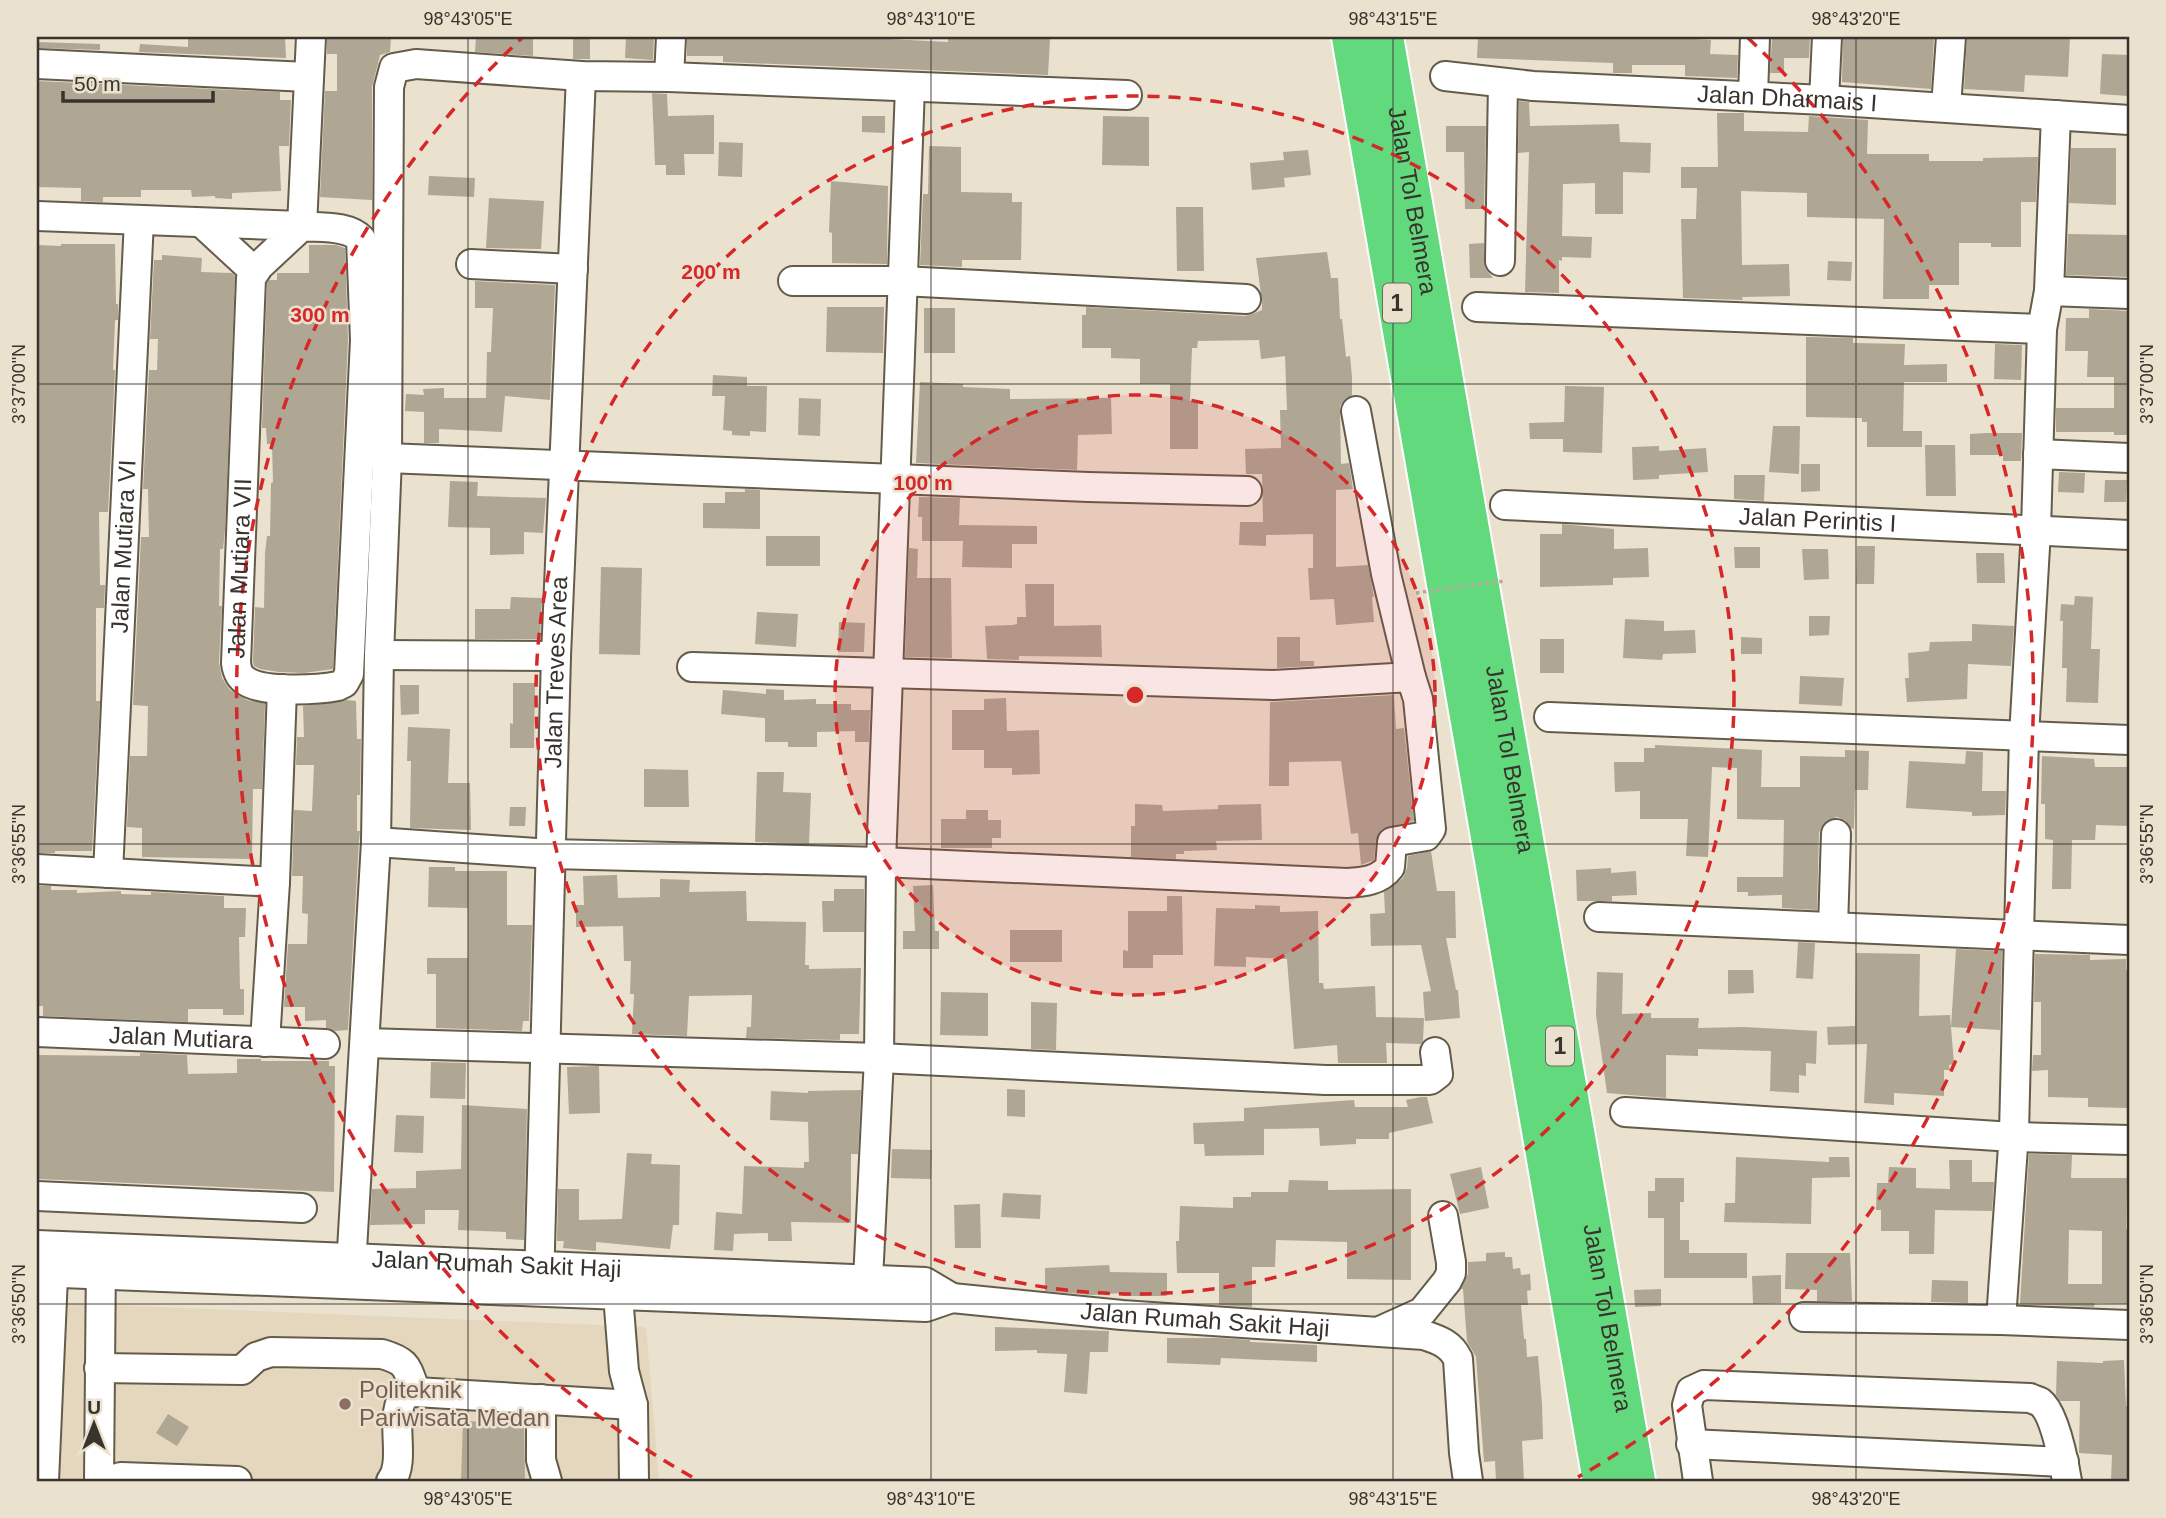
<svg xmlns="http://www.w3.org/2000/svg" width="2166" height="1518" font-family="Helvetica,sans-serif">
	<style>
		.built { fill: #e4d7bd }
		.building { fill: #afa694; fill-rule: evenodd }
		.lines { fill: none; stroke-linecap: round; stroke-linejoin: round }
		.minor-casing { stroke: #645c4b; stroke-width: 32 }
		.highway-casing { stroke: #fff; stroke-width: 42 }
		.minor { stroke: #fff; stroke-width: 28 }
		.highway { stroke: #62d97c; stroke-width: 38 }
		.path-bridge { stroke: #b4ac9d; stroke-width: 3.5; stroke-dasharray: 3.5 3.5; stroke-linecap: butt }
		.ticks { fill: none; stroke: #38342d; stroke-width: 2; stroke-opacity: 0.45 }
		.ring { fill: none; stroke: #d62828; stroke-width: 3.5; stroke-dasharray: 12 9 }
		.education-dot { fill: #8d6e63; stroke: #eae1ce; stroke-width: 2.5 }
		.labels { text-anchor: middle; stroke-width: 5; stroke-linejoin: round; paint-order: stroke }
		.shield { fill: #eae1ce; stroke: #6d685d; stroke-width: 2 }
		.shield-label { font-size: 23px; font-weight: bold; fill: #38342d }
		.street-label { font-size: 24px; fill: #38342d; stroke: #eae1ce }
		.education-label { font-size: 24px; fill: #785e54; stroke: #eae1ce; text-anchor: start }
		.centre { fill: #d62828; stroke: #eae1ce; stroke-width: 3.5 }
		.ring-label { font-size: 21px; text-anchor: middle; font-weight: bold; fill: #d62828; stroke: #eae1ce; stroke-width: 5; stroke-linejoin: round; paint-order: stroke }
		.neatline { fill: none; stroke: #38342d; stroke-width: 2.5 }
		.ticks-label { font-size: 18px; text-anchor: middle; fill: #38342d }
	</style>
	<rect width="100%" height="100%" fill="#eae1ce"/>
	<path class="built" d="M37,1302L646,1327L659,1481H37Z"/>
	<path class="building" d="M188,37H285L286,58L139,52L140,44L188,47Z
		M327,37H391L390,52L380,55L372,87V200L320,197L325,91H337V54H327Z
		M476,37H533V56L475,52Z
		M573,37H590V59H573Z
		M626,37H654L653,60L625,58Z
		M687,37H849L948,42V39H983V37L1050,39L1048,75L723,62V56H687Z
		M1478,37H1660L1711,40L1710,54L1738,55L1737,78L1685,76V65H1632V73H1613V63L1477,58Z
		M1772,37H1810L1809,58H1784V73H1770Z
		M1843,37H1934L1931,89L1842,82Z
		M1967,37H2070L2068,77L2025,75L2024,92L1964,89Z
		M37,42L100,44V50L37,48Z
		M2102,54L2129,55L2128,96L2100,94Z
		M37,81L280,92V100H291L289,146H279L281,191L232,193V199L215,198V196L192,197L191,190H141V197H103V202L81,201V188L37,187Z
		M652,93L667,94L668,116L714,115V154H684L685,175H666V165H655Z
		M1519,101L1529,102L1530,126L1619,124L1620,142L1651,143L1650,173L1623,172V214H1595V183L1563,184L1562,236L1592,237L1591,258L1562,257V261L1559,260V293L1525,292L1529,152L1518,153Z
		M1717,113H1744V131L1808,132L1809,116L1868,120L1867,154H1929V161H1983V158L2038,157L2036,202H2021V247H1991V243H1959V285H1929V299H1883L1884,219L1807,217V193L1741,191L1742,265L1789,264L1790,296L1742,297L1743,300L1683,298L1681,219H1696L1697,188H1681V167H1718Z
		M862,116H885V133L862,132Z
		M1103,116L1149,117V166L1102,165Z
		M1446,126H1486L1484,209H1465L1464,152H1446Z
		M719,142L743,143L742,177L718,176Z
		M929,146L961,147V192L1012,193V202H1022L1021,260H962V267L920,265L923,194H928Z
		M2071,148H2116V205L2069,203Z
		M1308,150L1311,175L1284,178L1285,187L1252,190L1250,163L1284,160L1283,152Z
		M429,176L475,178L474,197L428,195Z
		M831,181L888,186L887,264L832,263V233L829,232Z
		M489,198L544,201L541,249L486,248Z
		M1176,207H1203L1204,271H1177Z
		M2068,234L2129,235V277L2066,275Z
		M1484,243L1485,268L1493,278H1470L1469,244Z
		M61,244H115L116,304H118V320H115L113,370H115L108,512H99L100,585H105L104,608H96V701H100L92,851H55V853H37V245L61,246Z
		M309,245H336L345,248L348,340L333,669L304,673L279,672L260,669L254,666L253,662L255,607L264,608L265,553L267,536H270L271,483L273,482L272,444H267L266,428H262L267,283L269,280H277V273H309Z
		M1327,252L1331,278H1338L1340,319H1342L1346,357L1350,356L1352,377V395L1345,399L1340,406V413L1341,464L1349,463L1353,489L1336,490V567L1368,565L1374,597H1372L1374,622L1336,625L1334,599L1310,600L1308,568H1313V534L1266,535V546L1239,545L1240,522H1263L1262,474H1246L1245,449L1281,448L1280,410H1287L1285,356L1261,359L1259,340L1198,341L1197,348H1192L1190,401H1198V449H1170V384H1140V359L1111,358V348H1082V315H1086V307L1245,316L1253,314L1262,310V301L1256,258Z
		M162,255L202,258L201,272L232,273L235,276L225,530L223,549H220L219,606H222L219,662L222,678L230,690L247,700L265,704L262,789H253L252,859L142,857V828L127,827L130,756H147L148,706L133,705L141,537H149L148,489H143L149,370H157L158,339H150L154,260H162Z
		M1828,261L1852,262L1851,281L1827,280Z
		M475,281L555,285L550,400L505,396L502,432L439,429V443H424V412L405,411L406,394L424,395L423,389L444,388V398H486L487,352H491L493,308H475Z
		M827,307H884L883,353L826,352Z
		M924,308H955V353H924Z
		M2089,309L2129,311V435H2114V432H2056V408H2114V377H2087L2088,351H2065L2066,318H2089Z
		M1806,337L1853,338V343L1905,344L1904,365L1947,364V382H1904L1903,431H1922V447H1867V422H1862V418L1806,417Z
		M1995,344L2022,345L2021,380L1994,379Z
		M713,375L747,377V386H767L766,432L750,431V436L732,435V431L723,430L725,396H712Z
		M920,382L963,384V387L1010,389V399L1111,398L1112,434L1078,435L1077,470L916,463Z
		M1565,386L1604,387L1602,453L1563,452V439H1530L1529,423L1564,422Z
		M799,398L821,399L820,436L798,435Z
		M1773,426H1800L1799,474L1769,472Z
		M1987,433H2022L2021,461H2003V455H1970V434Z
		M1925,445H1955L1956,496H1926Z
		M1659,446V451L1706,448L1708,472L1659,475V479L1633,480L1632,447Z
		M1801,464H1820V491L1801,492Z
		M2059,472L2085,473L2084,493L2058,492Z
		M1734,475H1765L1764,501L1734,499Z
		M2105,480H2127L2126,502H2104Z
		M450,481L478,482L477,496L546,498L543,533L524,532V554L490,555V528L448,527Z
		M745,489L760,490V529L703,528V503H725V492H745Z
		M919,497L960,498L959,525L1037,526V544H1012V568L962,567L963,541H922V517H918Z
		M1562,524L1614,529V549L1648,548L1649,577L1613,578V585L1540,587V534H1562Z
		M766,536H820V566H766Z
		M1857,546H1875L1874,584H1856Z
		M1734,547H1760V568H1735Z
		M909,548L918,549L917,578H951L952,658L905,657Z
		M1802,549H1828L1829,579L1804,580Z
		M1976,553H2004L2005,583H1977Z
		M601,567L642,568L640,655L599,654Z
		M1025,584H1054V626L1101,625L1102,657L1019,656V660L987,659L985,626L1012,625L1017,624V617H1026Z
		M2075,596L2093,597L2091,649H2100L2098,703L2066,702L2067,668H2062L2063,621H2060L2061,604L2074,605Z
		M511,597L542,598L540,639H475V609H510Z
		M757,612L798,614L796,647L755,644Z
		M1809,616H1830L1829,635L1809,636Z
		M1625,619L1664,621V631L1695,630L1696,653L1663,654L1662,660L1623,658Z
		M839,622L865,623L864,652H838Z
		M1972,624L2014,626L2011,666L1968,664L1967,699L1907,702L1905,678H1909L1908,653L1929,651L1930,642L1972,641Z
		M1277,637H1300V661H1314V666L1277,668Z
		M1741,637L1762,638V654H1741Z
		M1540,639H1564V673H1540Z
		M1800,676L1844,678L1842,706L1799,704Z
		M513,683H535L534,748H510V723L513,724Z
		M400,685H419V714L401,715Z
		M766,689L784,690V700L816,699V704H851V710H870L869,742H855V731L817,732V747H788V742H765V718L721,714L723,690L766,694Z
		M1394,695L1396,729L1404,728L1414,821L1382,829L1376,840L1374,860L1361,865L1358,833L1351,834L1341,761L1289,762V786H1269L1270,702Z
		M1006,698L1007,731L1039,730L1040,774L1012,775V768H984V750H952V710H984V699Z
		M347,700L356,701L357,739H361L360,795H357V831H360L359,841L348,1030L335,1031L326,1028V1020L305,1021V1007H284L288,944H307L308,914L302,913L303,876H292L294,810L312,811L314,765H296L297,737H304L303,706Z
		M408,727L450,729L448,783H470L471,830L410,828L411,761H407Z
		M1655,745L1762,750L1761,787H1800V756L1845,757V750L1869,751L1868,790H1855L1854,829L1851,828L1845,820L1837,817L1828,820L1822,826L1819,833L1817,910L1782,908V895L1748,896V892H1737V877H1783L1784,820L1737,819V768L1712,767L1708,857L1686,856L1688,819H1640V791L1615,792L1614,762H1644V748H1655Z
		M1966,751L1983,752L1982,791H2006L2005,815L1972,816V812L1906,808L1909,761L1965,764Z
		M2042,756L2094,759L2095,767H2129V826L2096,825L2095,840H2072L2071,889H2052L2053,840L2045,839V804H2041Z
		M644,769L688,770L689,807H644Z
		M757,772H784L783,792L811,793L809,844L755,842Z
		M1135,804L1162,805L1163,811L1218,809V805L1261,804L1262,840L1216,841L1217,850L1184,851V854H1176V859L1131,857V826H1135Z
		M510,807H526L525,826H509Z
		M966,810H988V820H1001V838H992V848H941V819H966Z
		M1431,851L1437,891H1455L1456,938H1446L1456,990H1458L1460,1018L1425,1021L1423,992L1431,991L1421,945L1371,946L1370,914L1385,913L1384,892L1403,878L1407,868L1408,856Z
		M429,867H455V871H507V925H532L529,1021H523L522,1031L436,1028V974H427V958H468V908L428,907Z
		M1611,868V873L1636,871L1637,895L1612,896V901H1577L1576,870Z
		M617,875L618,898L660,897V879L690,880L689,892L746,891L747,921L806,922L805,965H809V969L861,968L859,1034H840V1040L746,1038L747,1027H751L752,995L689,996L687,1036L632,1034L634,994H630L631,961H624L623,926L576,927V905H584L583,876Z
		M933,885L935,931H939V949H903V931H915L913,886Z
		M37,886H51V890H77V893L121,891V894L151,895V892L224,896V908H246L245,937H239L240,989H244V1015H223V1009H188V1022L43,1016V1006H37Z
		M834,889H864V932H823L822,901H834Z
		M1167,896H1182L1183,955H1153V968H1123V950L1128,951V911H1167Z
		M1255,905L1280,906V912L1318,911L1319,983H1323L1324,989L1375,986L1376,1017L1424,1018L1423,1041L1421,1044L1386,1043L1387,1063H1338L1337,1045L1294,1049L1287,959L1246,957V967L1214,966L1216,908L1255,909Z
		M1010,930H1062V962H1010Z
		M1798,942L1815,943L1813,979L1796,978Z
		M1956,949L2002,951L2000,1030L1951,1027Z
		M1856,953L1920,954L1919,1016L1950,1015L1954,1064L1949,1065L1950,1070H1944V1096L1894,1093V1105L1864,1103L1867,1044L1828,1045L1827,1027L1855,1026Z
		M2035,954L2090,955V960L2126,959V970H2129L2128,1108L2088,1107V1098L2048,1097V1070L2032,1071L2033,1055H2041V1002H2034Z
		M1728,970H1753L1754,993L1728,994Z
		M1597,972L1623,973L1622,1014L1651,1013V1018H1699L1698,1028L1744,1027L1817,1031L1816,1064L1806,1063V1076L1799,1075V1093L1770,1091L1771,1051L1698,1049V1056L1666,1055V1098L1607,1093L1596,1015Z
		M941,992L988,993V1036L940,1035Z
		M1031,1002L1057,1003L1056,1050L1031,1049Z
		M140,1053L187,1055L188,1074L237,1073V1059H261V1061H329V1066H335L334,1192L38,1179L37,1055L140,1056Z
		M431,1062L466,1063L465,1099L430,1098Z
		M599,1066L600,1113L569,1114L567,1067Z
		M1007,1089L1025,1090V1117L1007,1116Z
		M861,1090L858,1154H851V1223L791,1222L792,1241H768V1233L734,1234L733,1251L714,1250L716,1212L742,1214L744,1166L804,1168V1162H809L808,1122L770,1120L771,1091L808,1093V1091Z
		M1421,1097H1427L1433,1123L1389,1133V1139H1356V1144L1320,1146L1319,1128L1264,1129V1155L1205,1156L1204,1144H1194L1193,1123L1244,1121V1108L1354,1100L1355,1107H1408L1406,1100Z
		M462,1105L527,1109L524,1240L506,1239V1232L458,1230L459,1210H425V1224L370,1225L372,1189L416,1188V1171L461,1169Z
		M396,1115L424,1116L423,1153L394,1152Z
		M892,1149L932,1150L931,1179L891,1178Z
		M627,1153L652,1154L651,1164L680,1165L679,1225H673L670,1249L596,1242V1251L563,1248L564,1241H557L558,1189H579V1220L622,1219Z
		M2029,1154L2072,1155L2071,1178H2127L2126,1229L2129,1230L2127,1304L2095,1303L2094,1307L2020,1304ZM2069,1230L2102,1231V1284H2068Z
		M1736,1157L1829,1162V1157H1849L1850,1177L1812,1178L1811,1224L1724,1222L1725,1203H1735Z
		M1949,1160H1972V1182H1994L1992,1211L1935,1210L1934,1254H1909V1231H1881V1210H1876L1877,1183H1888L1889,1167L1916,1168V1188L1950,1189Z
		M1481,1167L1489,1208L1460,1214L1450,1174Z
		M1655,1178H1684V1202H1680V1240H1689V1253H1747V1278H1664V1218H1648V1191H1655Z
		M1289,1180L1328,1181V1190L1411,1189V1280L1347,1279V1242L1276,1240L1275,1267H1252V1307L1219,1305V1273H1177L1176,1241H1179L1180,1206L1233,1208V1197H1251V1192H1288Z
		M1003,1193L1041,1195L1040,1219L1001,1217Z
		M980,1204L981,1248H955L954,1205Z
		M1505,1252V1257H1512L1513,1269L1520,1268L1521,1275L1530,1274L1531,1290L1527,1291L1528,1305H1521L1524,1339H1526L1527,1357L1538,1356L1542,1404L1543,1439L1522,1441L1524,1481H1496L1495,1461L1484,1462L1476,1357L1467,1341L1463,1289H1461L1468,1274V1262L1486,1261V1253Z
		M1786,1253H1850L1852,1301H1817V1290L1785,1289Z
		M1109,1265L1110,1272L1167,1273V1296H1122V1293L1092,1295L1045,1291V1268Z
		M1781,1275V1303L1753,1304L1752,1276Z
		M1932,1280L1968,1281V1303L1931,1302Z
		M1661,1289V1306L1635,1307L1634,1290Z
		M995,1327L1109,1331L1108,1352H1090L1087,1394L1064,1392L1067,1354L1037,1353V1350L995,1351Z
		M1167,1338H1219L1250,1340V1342L1317,1345V1362L1221,1358L1220,1365L1167,1363Z
		M2124,1360L2126,1406H2129V1481H2111L2112,1455L2079,1453L2080,1401H2060L2056,1395L2057,1361L2103,1363V1361Z
		M168,1414L189,1427L177,1446L156,1433Z
		M463,1421L524,1423L525,1481H461Z"/>
	<g class="lines">
		<defs>
			<g id="minor">
				<path d="M37,64L308,77"/>
				<path id="s1" d="M1445,76L1533,86L1824,100L2129,120"/>
				<path d="M669,77L671,37"/>
				<path d="M1753,96L1755,37"/>
				<path d="M1824,100L1827,37"/>
				<path d="M1946,107L1951,37"/>
				<path id="s2" d="M37,216L302,226C320,228 348,225 361,239L365,340L349,674L344,683L338,686C317,690 264,693 246,681C239,677 237,671 236,663L251,278L259,266L302,226"/>
				<path d="M202,223L254,271"/>
				<path d="M302,226L311,37"/>
				<path d="M1500,261L1503,83"/>
				<path d="M471,264L573,269"/>
				<path d="M793,281H902L1246,299"/>
				<path d="M2049,291L2129,294"/>
				<path d="M1477,307L2042,329"/>
				<path d="M2038,454L2129,458"/>
				<path d="M387,458L1088,487L1247,491"/>
				<path id="s3" d="M1505,505L2129,535"/>
				<path d="M379,655L556,656"/>
				<path d="M692,667L1274,685L1411,677L1386,574L1356,411"/>
				<path d="M1549,717L2129,740"/>
				<path d="M376,842L551,854L881,862L1347,883C1363,882 1379,881 1390,867L1392,842L1426,836L1431,829L1418,699L1411,677"/>
				<path d="M37,869L275,882"/>
				<path id="s4" d="M108,873L139,220"/>
				<path d="M1599,917L2129,940"/>
				<path d="M1833,927L1836,834"/>
				<path id="s5" d="M37,1032L325,1044"/>
				<path d="M265,1042L275,882L282,689"/>
				<path d="M365,1043L879,1058L1325,1080H1430L1438,1074L1435,1052"/>
				<path d="M1625,1112L2013,1137L2129,1140"/>
				<path d="M37,1196L302,1208"/>
				<path id="s6" d="M37,1245L925,1282L952,1298L926,1307L37,1272"/>
				<path d="M619,1279L618,1295L624,1371L633,1405L634,1481"/>
				<path d="M868,1280L879,1058L881,862L910,87"/>
				<path d="M350,1284L376,842L379,655L387,458L389,87L394,68L416,64L581,76L669,77L1127,95"/>
				<path id="s7" d="M539,1284L556,656L581,76"/>
				<path id="s8" d="M952,1298L1122,1315L1424,1335C1439,1340 1451,1344 1458,1359L1464,1453L1468,1481"/>
				<path d="M1804,1317L2001,1320L2129,1325"/>
				<path d="M2001,1320L2014,1132L2024,736L2036,530L2042,329L2049,291L2056,115"/>
				<path d="M1382,1330L1422,1312L1447,1281L1451,1273V1262L1443,1216"/>
				<path d="M99,1368L242,1370L256,1357L271,1352L382,1354C409,1362 406,1367 416,1392"/>
				<path d="M541,1399V1460L547,1481"/>
				<path d="M1691,1444L2064,1462"/>
				<path d="M44,1481L54,1253"/>
				<path d="M99,1481L101,1257"/>
				<path d="M108,1481L121,1477L237,1481"/>
				<path d="M391,1481C408,1459 386,1412 407,1393L416,1392L633,1405"/>
				<path d="M1698,1481L1687,1405L1691,1391L1704,1385L2030,1398C2032,1399 2038,1401 2040,1402C2055,1413 2064,1463 2067,1481"/>
			</g>
			<g id="highway">
				<path d="M1351,37L1602,1481"/>
				<path id="s9" d="M1384,37L1636,1481"/>
			</g>
		</defs>
		<use href="#minor" class="minor-casing"/>
		<use href="#highway" class="highway-casing"/>
		<use href="#minor" class="minor"/>
		<use href="#highway" class="highway"/>
		<path class="path-bridge" d="M1416,593L1504,581"/>
	</g>
	<path class="ticks" d="M468,37V1481M931,37V1481M1393,37V1481M1856,37V1481M37,384H2129M37,844H2129M37,1304H2129"/>
	<circle cx="1135" cy="695" r="300" fill="#d62828" fill-opacity=".12"/>
	<g class="ring">
		<circle cx="1135" cy="695" r="300"/>
		<circle cx="1135" cy="695" r="599"/>
		<path d="M692 1477A899 899 0 0 1 522 38M1748 38A899 899 0 0 1 1578 1477"/>
	</g>
	<circle class="education-dot" cx="345" cy="1404" r="7"/>
	<g class="labels">
		<g class="shield">
			<rect x="1383" y="283.5" width="28" height="39" rx="5"/>
			<rect x="1546" y="1026.5" width="28" height="39" rx="5"/>
		</g>
		<g class="shield-label">
			<text x="1397" y="311">1</text>
			<text x="1560" y="1054">1</text>
		</g>
		<g class="street-label">
			<text dy="8" stroke="none"><textPath href="#s1" startOffset="343">Jalan Dharmais I</textPath></text>
			<text dy="8" stroke="none"><textPath href="#s9" startOffset="166">Jalan Tol Belmera</textPath></text>
			<text dy="8" stroke="none"><textPath href="#s3" startOffset="313">Jalan Perintis I</textPath></text>
			<text dy="8" stroke="none"><textPath href="#s4" startOffset="327">Jalan Mutiara VI</textPath></text>
			<text dy="8" stroke="none"><textPath href="#s2" startOffset="989">Jalan Mutiara VII</textPath></text>
			<text dy="8" stroke="none"><textPath href="#s7" startOffset="612">Jalan Treves Area</textPath></text>
			<text dy="8" stroke="none"><textPath href="#s9" startOffset="733">Jalan Tol Belmera</textPath></text>
			<text dy="8" stroke="none"><textPath href="#s5" startOffset="144">Jalan Mutiara</textPath></text>
			<text dy="8" stroke="none"><textPath href="#s6" startOffset="460">Jalan Rumah Sakit Haji</textPath></text>
			<text dy="8" stroke="none"><textPath href="#s9" startOffset="1300">Jalan Tol Belmera</textPath></text>
			<text dy="8" stroke="none"><textPath href="#s8" startOffset="254">Jalan Rumah Sakit Haji</textPath></text>
		</g>
		<g class="education-label">
			<text x="359" y="1398">Politeknik<tspan x="359" dy="28">Pariwisata Medan</tspan></text>
		</g>
	</g>
	<circle cx="1135" cy="695" r="10" class="centre"/>
	<g class="ring-label">
		<text x="711" y="279">200 m</text>
		<text x="320" y="322">300 m</text>
		<text x="923" y="490">100 m</text>
	</g>
	<rect width="2166" height="1518" fill="none" stroke="#eae1ce" stroke-width="77"/>
	<g transform="translate(94 1424)" stroke="#eae1ce" stroke-width="5" paint-order="stroke">
	<path d="M0-5L12 26L0 18L-12 26Z" fill="#38342d"/>
	<text y="-10" font-size="19" font-weight="bold" text-anchor="middle" fill="#38342d">U</text>
	</g>
	<path d="M63 91v10h150v-10" fill="none" stroke="#38342d" stroke-width="3.5"/>
	<text x="74" y="91" font-size="21" fill="#38342d" stroke="#eae1ce" stroke-width="5" paint-order="stroke">50 m</text>
	<rect x="38" y="38" width="2090" height="1442" class="neatline"/>
	<g class="ticks-label">
		<text x="468" y="25">98°43'05"E</text>
		<text x="931" y="25">98°43'10"E</text>
		<text x="1393" y="25">98°43'15"E</text>
		<text x="1856" y="25">98°43'20"E</text>
		<text transform="translate(19 384) rotate(-90)" y="6">3°37'00"N</text>
		<text transform="translate(2147 384) rotate(-90)" y="6">3°37'00"N</text>
		<text transform="translate(19 844) rotate(-90)" y="6">3°36'55"N</text>
		<text transform="translate(2147 844) rotate(-90)" y="6">3°36'55"N</text>
		<text transform="translate(19 1304) rotate(-90)" y="6">3°36'50"N</text>
		<text transform="translate(2147 1304) rotate(-90)" y="6">3°36'50"N</text>
		<text x="468" y="1505">98°43'05"E</text>
		<text x="931" y="1505">98°43'10"E</text>
		<text x="1393" y="1505">98°43'15"E</text>
		<text x="1856" y="1505">98°43'20"E</text>
	</g>
</svg>
